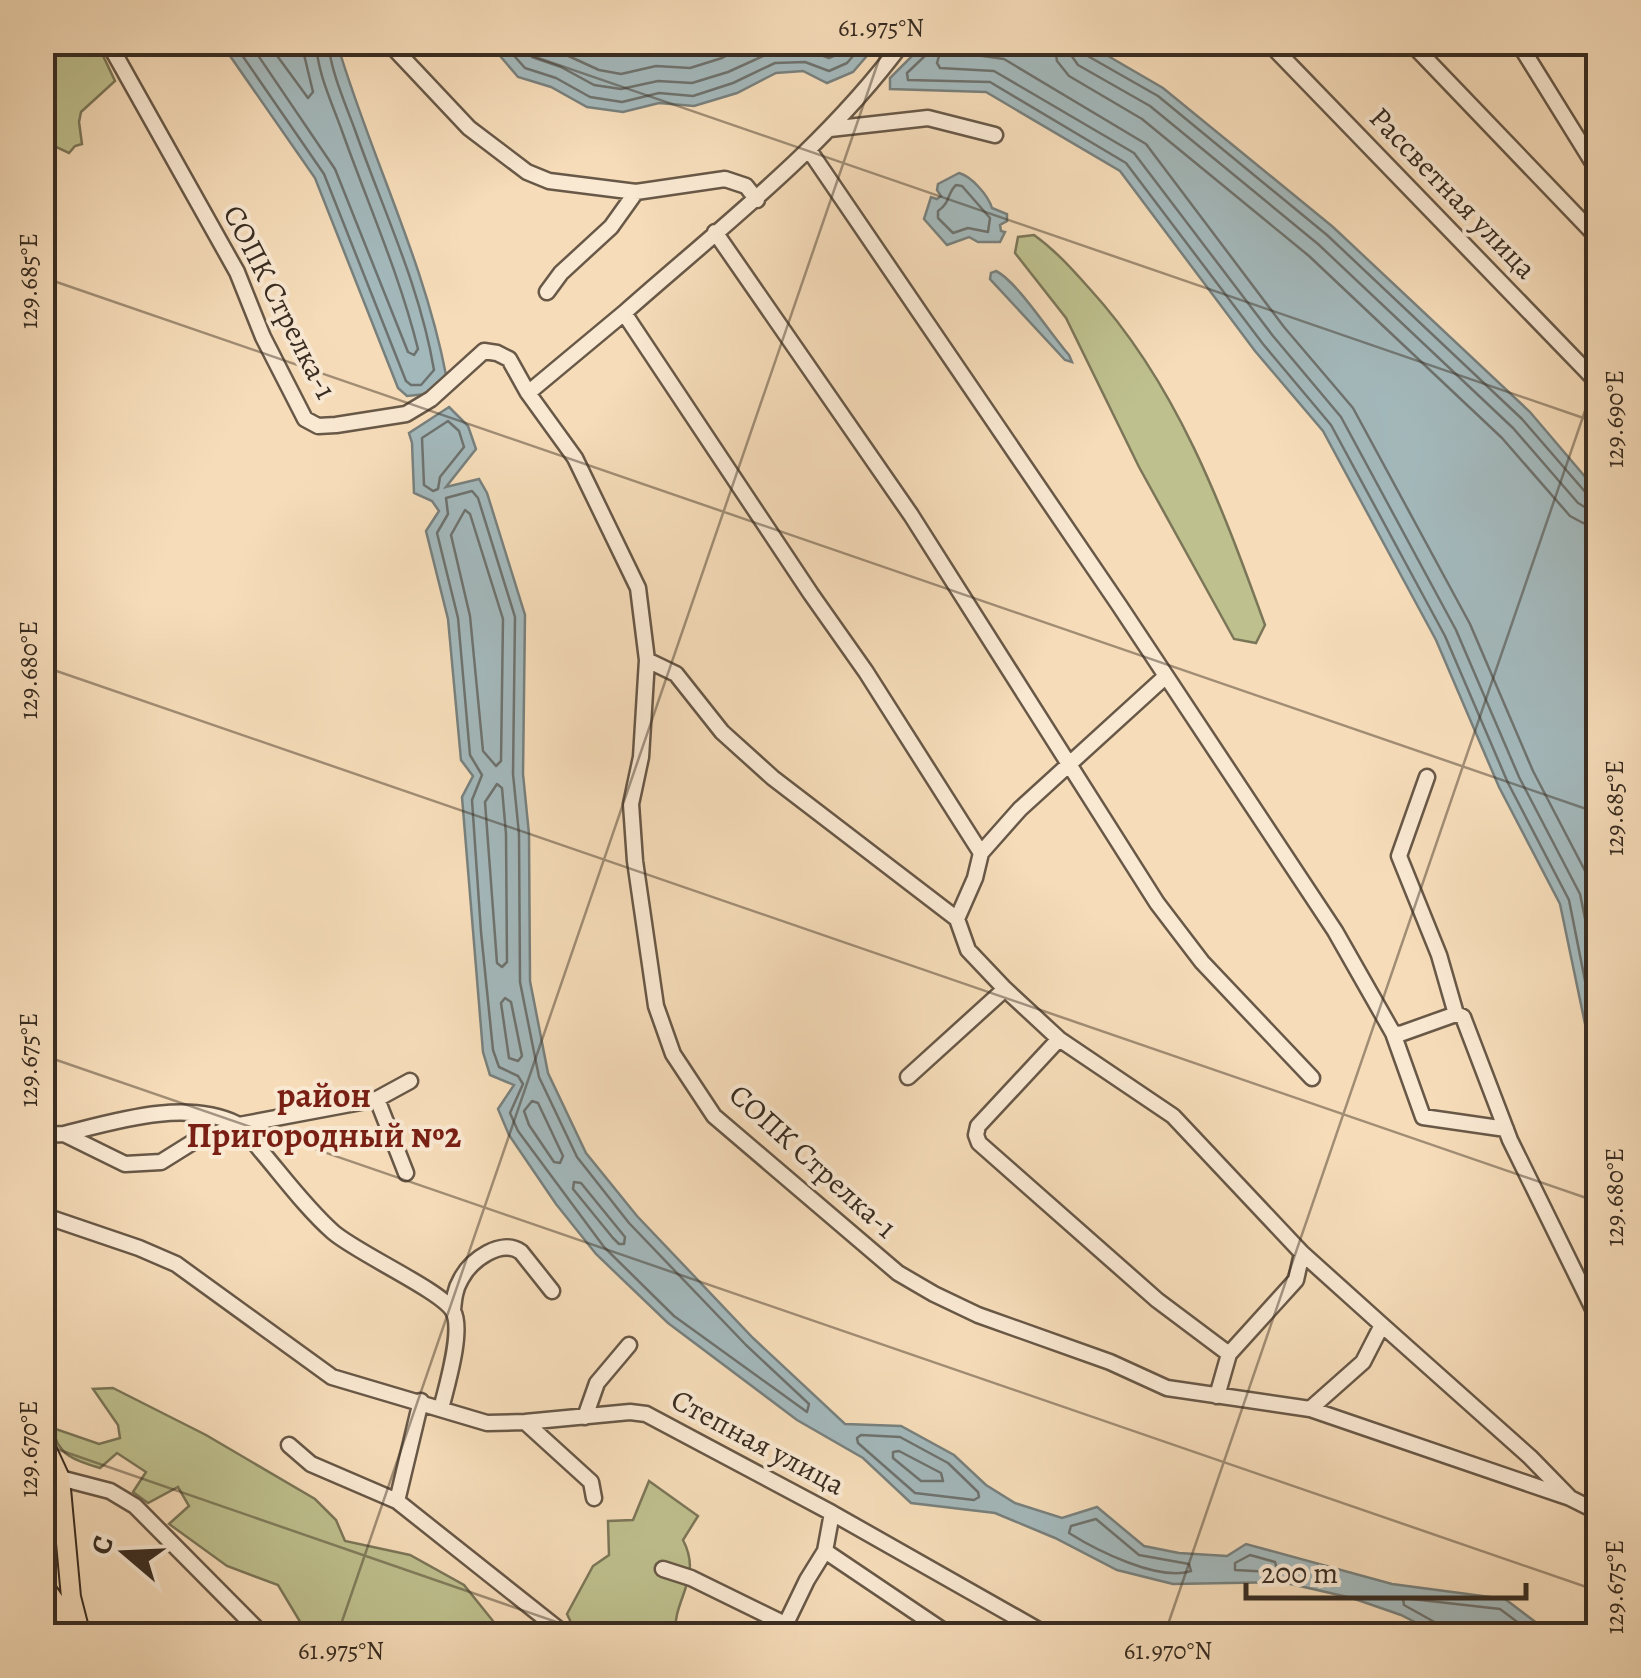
<svg xmlns="http://www.w3.org/2000/svg" width="1641" height="1678" font-family="Alegreya,serif">
	<style>
		.green { fill: #bec08e; stroke: #7b7658; stroke-width: 2.5 }
		.water { fill: #a3b8bb; stroke: #78807d; stroke-width: 2.5 }
		.lines { fill: none; stroke-linecap: round; stroke-linejoin: round }
		.shore { stroke: #6e726e; stroke-width: 2.5 }
		.minor-casing { stroke: #685847; stroke-width: 19 }
		.major-casing { stroke: #382c21; stroke-width: 22 }
		.minor { stroke: #f9e8d2; stroke-width: 14 }
		.major { stroke: #f6dcb9; stroke-width: 18 }
		.ticks { fill: none; stroke: #382c21; stroke-width: 2.5; stroke-opacity: 0.45 }
		.labels { text-anchor: middle; stroke-width: 8; stroke-linejoin: round; paint-order: stroke }
		.street-label { font-size: 30px; fill: #382c21; stroke: #f9e8d2 }
		.quarter-label { font-size: 35px; font-weight: bold; fill: #7a1f14; stroke: #f9e8d2 }
		.neatline { fill: none; stroke: #382c21; stroke-width: 4 }
		.ticks-label { font-size: 25px; text-anchor: middle; fill: #382c21 }
	</style>
	<rect width="100%" height="100%" fill="#f6dcb9"/>
	<filter id="stains"><feTurbulence type="fractalNoise" baseFrequency=".002" numOctaves="4"/><feColorMatrix values="0 0 0 0 .2 0 0 0 0 .09 0 0 0 0 .02 0 0 0 .5 -.17"/></filter>
	<radialGradient id="worn" r=".72"><stop offset=".6" stop-color="#630" stop-opacity="0"/><stop offset="1" stop-color="#630" stop-opacity=".3"/></radialGradient>
	<path class="green" d="M43,42L97,43L115,81L81,112L79,122L82,144L75,146L69,153L50,144L43,147Z
		M1034,235C1055,250 1071,268 1089,288C1177,384 1221,504 1265,625L1256,643L1234,639L1139,467L1066,318L1015,253L1018,237Z
		M113,1388L206,1435L315,1499L336,1520L345,1541L410,1555L464,1585L497,1626L526,1635H308L278,1585L227,1566L169,1524L189,1506L178,1487L148,1503L133,1492L146,1472L117,1453L100,1468C76,1461 56,1455 53,1428L99,1444L120,1438L118,1425L93,1389Z
		M649,1481L698,1516L683,1540C703,1578 673,1598 675,1635H577L567,1614L593,1566L609,1555L608,1521L633,1520Z"/>
	<path class="water" d="M1084,42L1163,88L1333,227L1530,412L1598,492V1086L1560,904L1499,787L1436,640L1323,431L1255,351L1120,171L986,92L890,89V78L925,43Z
		M221,43H337C370,155 424,260 446,375L427,394L407,396L398,388L315,178Z
		M489,43H878L853,72L827,83L803,71L776,73L737,93L694,106L659,103L623,112L587,107L551,87L518,77Z
		M959,173C971,176 988,195 992,208L1007,214V221L1000,225L1001,231L1005,232L1000,242H978L969,237L947,245L924,219L931,197L937,199L941,196L937,190L938,184Z
		M996,271C1017,281 1051,335 1069,355L1072,362L1065,360L990,279L991,273Z
		M449,407L468,426L476,449L446,487L479,479L487,493L525,615L523,774L529,834L530,981L548,1073L586,1153L637,1216L753,1338L845,1424L901,1426L954,1455L986,1485L1015,1503L1062,1518L1097,1507L1144,1546L1179,1553L1227,1556L1246,1544L1392,1584L1505,1599L1542,1627L1556,1626L1560,1635H1440L1401,1615L1352,1598L1282,1582L1173,1584L1117,1570L1055,1538L995,1513L911,1503L863,1458L797,1420L668,1323L596,1254L556,1204L509,1135L498,1109L514,1085L490,1075L483,1052L462,797L473,776L461,760L448,619L426,531L439,511L432,501L414,493L412,443L409,433Z"/>
	<g class="lines">
		<path class="shore" d="M233,42L324,174L406,381L411,385H421L434,370C420,286 383,210 355,130C345,103 331,72 328,42
			M249,42L335,169L408,352L414,355L418,349C399,273 368,204 342,131C332,103 317,72 316,42
			M267,42L308,98L313,92L301,42
			M502,42L525,68L556,78L590,97L622,102L659,93L693,96L733,83L775,63L805,62L829,71L847,63L865,42
			M519,42L532,57L561,67L594,85L621,89L658,81L692,83L728,72L774,51L805,49L829,58L840,53L848,42
			M538,42L599,70L621,74L656,66L690,68L722,58L753,42
			M931,42L928,53L907,73L908,80L990,82L1126,163L1263,344L1331,425L1445,636L1508,783L1569,900L1598,1046
			M943,42L937,63L940,68L994,71L1134,153L1273,336L1341,417L1456,630L1519,777L1580,894L1598,982
			M958,42L961,53L1004,59L1146,144L1284,327L1353,408L1470,624L1533,771L1594,888L1598,905
			M1054,42L1057,61L1069,76L1142,119L1309,256L1502,438L1570,516L1583,523L1598,525
			M1069,42L1071,55L1078,65L1150,106L1318,244L1513,428L1578,503L1588,509L1598,510
			M1081,42L1086,55L1158,96L1327,235L1522,419L1587,494L1598,498
			M956,185L962,186L990,218L988,232L968,228L953,233L938,218V211C951,202 947,193 956,185Z
			M448,421L459,431L464,447L440,477L438,489L433,491L424,485L422,438Z
			M472,491L478,498L515,617L513,774L519,834L520,982L539,1077L577,1157L629,1223L746,1345L809,1404L807,1412L674,1316L604,1247L518,1131L510,1113L523,1084L518,1076L499,1067L493,1050L481,932L472,800L482,775L470,755L458,618L437,533L448,514L446,498Z
			M465,510L470,514L503,619L501,761L496,766L483,751L470,616L451,535Z
			M497,784L502,788L506,834L507,962L502,967L497,963L485,802Z
			M505,998L511,1002L522,1056L518,1061L509,1058L501,1003Z
			M532,1101L538,1103L563,1156L560,1163L554,1162L529,1125L524,1111Z
			M574,1182L581,1183L625,1237L624,1244H619L613,1238L573,1189Z
			M861,1435L900,1437L948,1463L978,1492L979,1497L974,1500L915,1493L858,1443L857,1438Z
			M899,1451L941,1473L943,1481H921L893,1458V1452Z
			M1096,1519L1139,1555L1189,1564L1191,1571C1159,1582 1096,1550 1069,1533L1071,1526Z
			M1250,1555L1275,1562L1277,1569L1273,1572L1235,1570V1563Z
			M1442,1636L1438,1624L1404,1605L1403,1598L1500,1609L1536,1636"/>
		<defs>
			<path id="minor" d="M108,42L237,272L263,337L305,419L318,426L336,425L406,414L431,399L484,351L497,353L509,359L528,393L575,458L638,588L647,660L641,757L631,804L635,861L656,1006L673,1054L714,1116L898,1273L934,1294L978,1315L1110,1362L1167,1388L1310,1409L1570,1498
				M388,42L469,128L527,172L549,181L636,192L725,179L746,186L757,200
				M903,42C824,149 722,226 624,313L811,594L866,672L981,853L1020,809L1166,676
				M1268,42L1598,383
				M1410,42L1598,238
				M1518,42L1598,171
				M830,129L928,118L995,135
				M809,150L1119,605L1335,931L1393,1033L1400,1034L1456,1014L1463,1017L1510,1140L1598,1319
				M715,232L911,515L1157,903L1202,962L1312,1078
				M547,292L561,273L611,227L636,192
				M528,393L624,313
				M647,660L676,674L722,732L773,778L957,919
				M1427,777L1399,856L1439,955L1456,1014
				M981,853L975,878L957,919L968,950L1005,989L1059,1039L1173,1116L1302,1253L1382,1325L1363,1362L1310,1409
				M1393,1033L1423,1117L1506,1129
				M1059,1039L978,1126L976,1135L979,1143L1157,1300L1229,1354L1217,1396
				M908,1077L1005,989
				M377,1099L406,1173
				M64,1134C116,1121 185,1099 237,1124C246,1129 255,1144 262,1152C284,1178 307,1209 333,1232C357,1253 442,1291 453,1311C464,1330 446,1388 441,1409
				M42,1135L64,1134L125,1164L161,1162L193,1142L239,1125L377,1099L410,1081
				M42,1215L139,1248L176,1264L332,1377L487,1423L525,1422L630,1412L646,1414L832,1513L1049,1636
				M453,1310C454,1299 455,1289 461,1279C471,1260 501,1238 521,1252L552,1291
				M1382,1325L1530,1457L1570,1498L1598,1512
				M1229,1354L1296,1280L1302,1253
				M421,1401L397,1501L567,1636
				M585,1417L597,1383L629,1345
				M525,1422L591,1482L594,1498
				M289,1445L311,1464L397,1501
				M60,1478L110,1491L135,1506L264,1636
				M825,1551L951,1636
				M663,1569L691,1578L785,1624
				M780,1636L807,1580L825,1551L832,1513"/>
			<path id="major" d="M42,1439L60,1478L71,1597L81,1636
				M42,1527L53,1515L60,1498
				M42,1583L73,1628"/>
		</defs>
		<use href="#minor" class="minor-casing"/>
		<use href="#major" class="major-casing"/>
		<use href="#minor" class="minor"/>
		<use href="#major" class="major"/>
	</g>
	<path class="ticks" d="M492,42L1598,423M42,87L58,42M42,277L1598,813M42,666L1598,1202M42,1055L1598,1591M42,1444L597,1636M337,1636L885,42M1164,1636L1598,373"/>
	<g class="labels">
		<g class="street-label">
			<text transform="translate(1453 193) rotate(46)" y="10">Рассветная улица</text>
			<text transform="translate(280 302) rotate(63)" y="10">СОПК Стрелка-1</text>
			<text transform="translate(813 1161) rotate(42)" y="10">СОПК Стрелка-1</text>
			<text transform="translate(758 1442) rotate(28)" y="10">Степная улица</text>
		</g>
		<g class="quarter-label">
			<text x="324" y="1107">район<tspan x="324" dy="40">Пригородный №2</tspan></text>
		</g>
	</g>
	<rect width="1641" height="1678" fill="none" stroke="#f6dcb9" stroke-width="110"/>
	<g transform="translate(125 1553) rotate(289)" stroke="#f9e8d2" stroke-width="8" paint-order="stroke">
	<path d="M0-8L18 38L0 25L-18 38Z" fill="#382c21"/>
	<text y="-15" font-size="28" font-weight="bold" text-anchor="middle" fill="#382c21">С</text>
	</g>
	<path d="M1246 1583v15h280v-15" fill="none" stroke="#382c21" stroke-width="5"/>
	<text x="1261" y="1583" font-size="30" fill="#382c21" stroke="#f9e8d2" stroke-width="8" paint-order="stroke">200 m</text>
	<rect x="55" y="55" width="1531" height="1568" class="neatline"/>
	<g class="ticks-label">
		<text x="881" y="36">61.975°N</text>
		<text transform="translate(28 281) rotate(-90)" y="9">129.685°E</text>
		<text transform="translate(1614 419) rotate(-90)" y="9">129.690°E</text>
		<text transform="translate(28 670) rotate(-90)" y="9">129.680°E</text>
		<text transform="translate(1614 808) rotate(-90)" y="9">129.685°E</text>
		<text transform="translate(28 1060) rotate(-90)" y="9">129.675°E</text>
		<text transform="translate(1614 1197) rotate(-90)" y="9">129.680°E</text>
		<text transform="translate(28 1449) rotate(-90)" y="9">129.670°E</text>
		<text transform="translate(1614 1587) rotate(-90)" y="9">129.675°E</text>
		<text x="341" y="1659">61.975°N</text>
		<text x="1168" y="1659">61.970°N</text>
	</g>
	<rect width="100%" height="100%" filter="url(#stains)"/>
	<rect width="100%" height="100%" fill="url(#worn)"/>
</svg>
